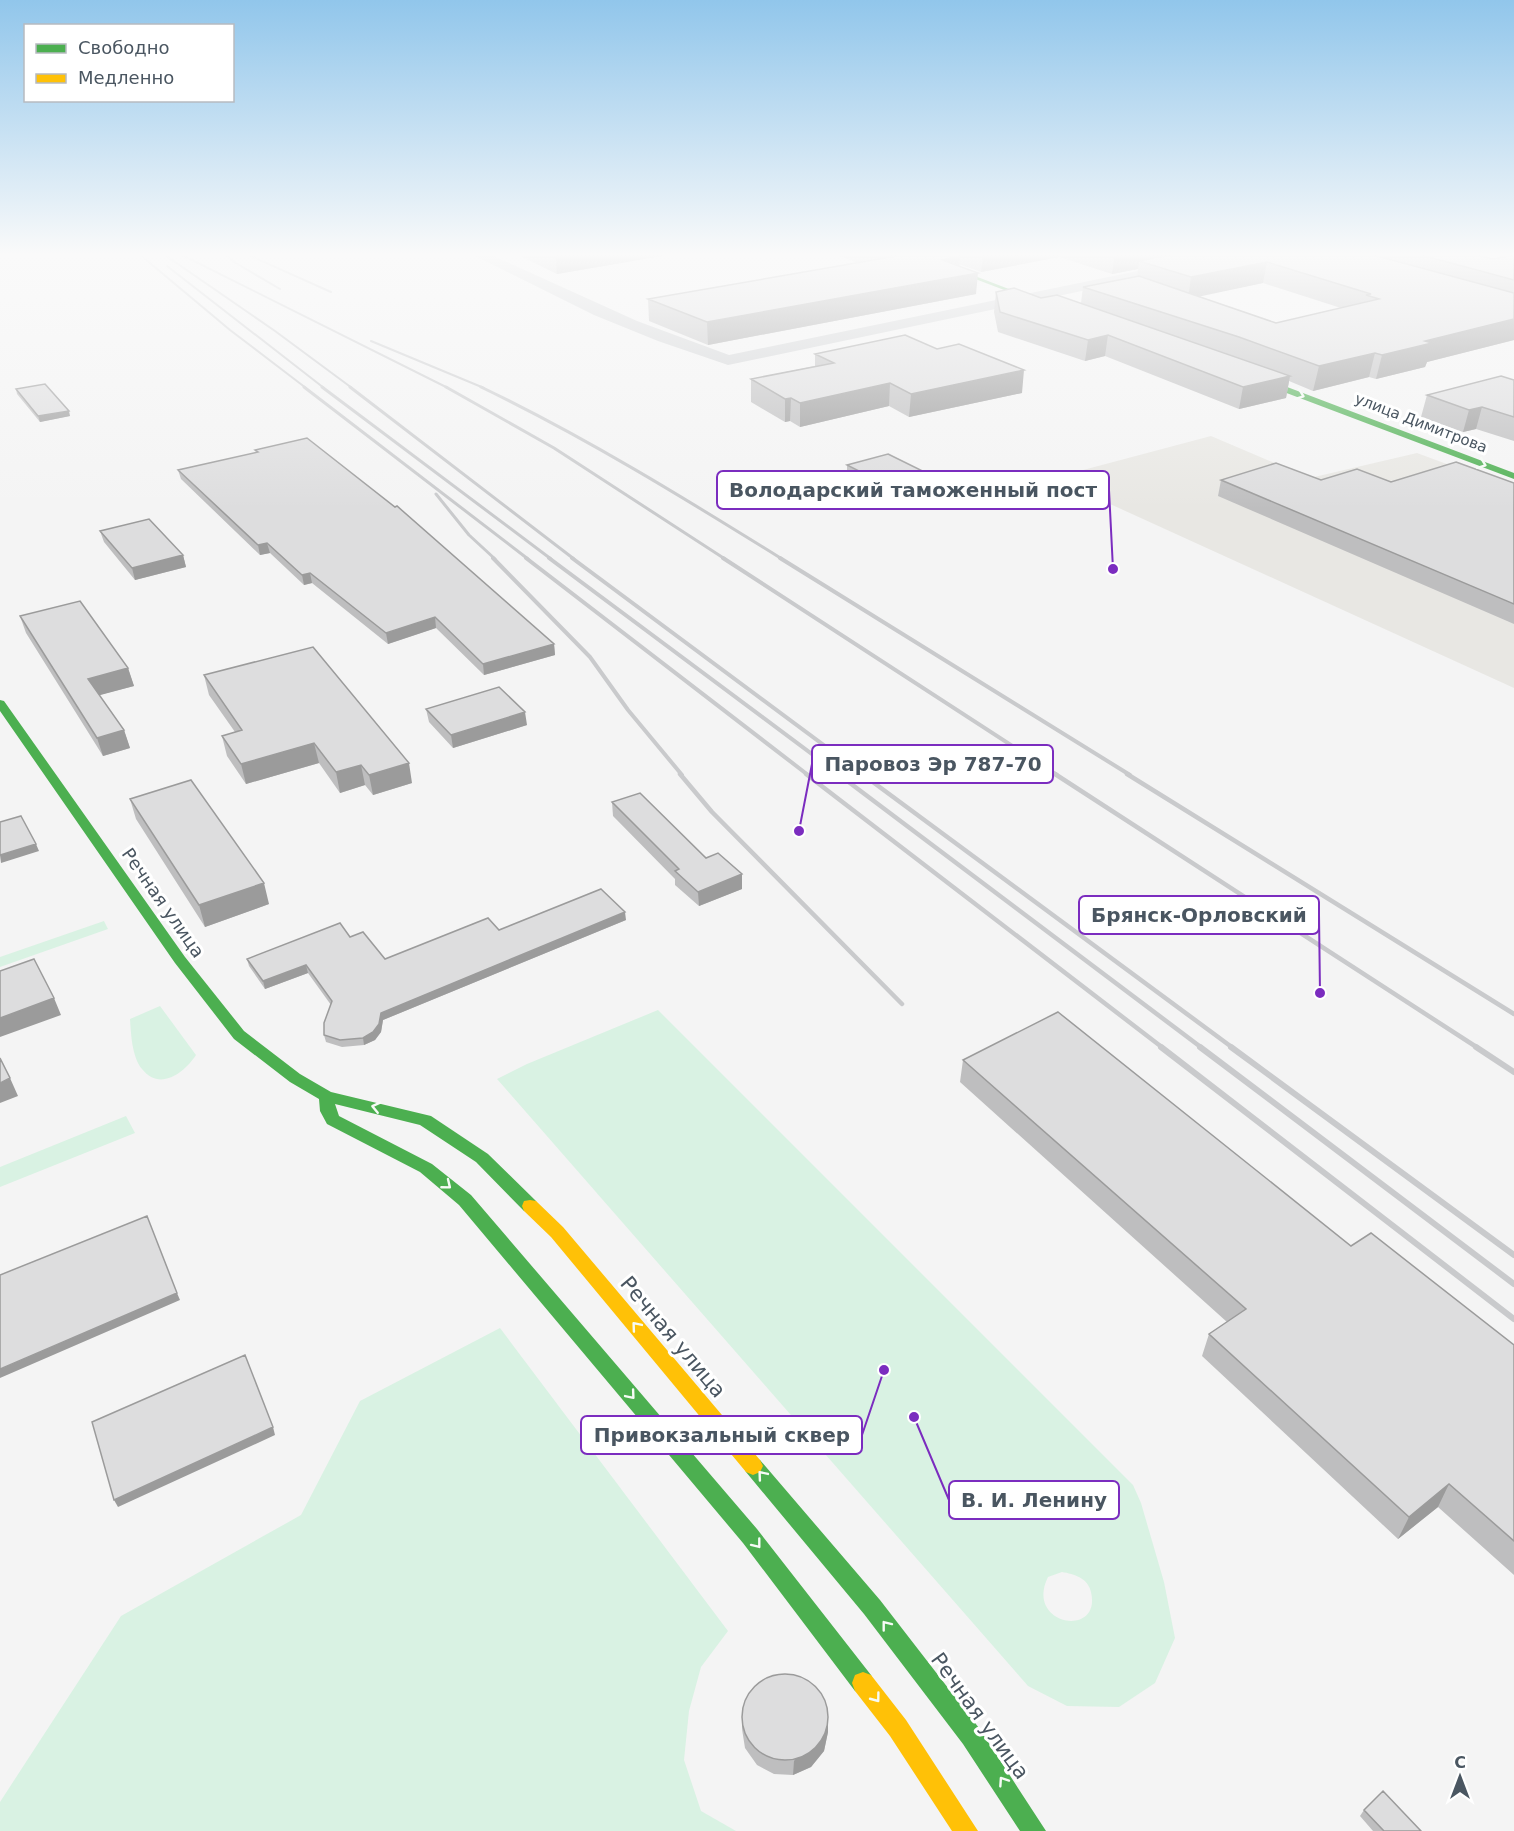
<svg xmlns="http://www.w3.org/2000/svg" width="1514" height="1831" font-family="'DejaVu Sans',sans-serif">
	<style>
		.commercial { fill: #e8e7e3 }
		.green { fill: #d9f2e3; fill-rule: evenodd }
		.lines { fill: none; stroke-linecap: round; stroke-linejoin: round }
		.street { fill: #ced0d2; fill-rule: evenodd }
		.fast { fill: #4caf50; fill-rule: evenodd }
		.slow { fill: #ffc107; fill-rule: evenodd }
		.rail-far4 { stroke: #c9cacc; stroke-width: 2 }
		.rail-far3 { stroke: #c9cacc; stroke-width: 3 }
		.rail-far2 { stroke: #c9cacc; stroke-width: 4 }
		.rail-far1 { stroke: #c9cacc; stroke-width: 4.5 }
		.rail { stroke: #c9cacc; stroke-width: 6 }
		.wall { fill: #bebebf; fill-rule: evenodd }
		.shaded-wall { fill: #9b9b9b }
		.building { fill: #ddddde; stroke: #9b9b9b; stroke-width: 1.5 }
		.oneway { stroke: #f6fbf6 }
		.labels { text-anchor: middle; stroke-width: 6; stroke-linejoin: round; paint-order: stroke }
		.far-street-label { font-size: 15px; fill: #4a5661; stroke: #fff }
		.street-label { font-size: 18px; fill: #4a5661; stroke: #fff }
		.near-street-label { font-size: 21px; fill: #4a5661; stroke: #fff }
		.leader { fill: none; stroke: #7b2cbf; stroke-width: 2 }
		.callout-dot { fill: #7b2cbf; stroke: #fff; stroke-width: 2 }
		.callout { fill: #fff; stroke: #7b2cbf; stroke-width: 2 }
		.callout-label { font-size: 20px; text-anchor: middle; font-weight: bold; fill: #4a5661 }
	</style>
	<rect width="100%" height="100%" fill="#f4f4f4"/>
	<path class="commercial" d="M1211,436L1310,478L1417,453L1514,489V688L1053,478Z"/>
	<path class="green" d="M104,921L108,929L0,967V957Z
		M160,1006L196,1055C185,1072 160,1092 142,1069C132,1057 131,1034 130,1019Z
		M658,1010L1133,1485L1141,1503L1164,1582L1175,1638L1155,1683L1119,1707L1067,1706L1028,1686L497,1079L527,1064ZM1062,1572C1074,1574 1088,1578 1091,1592C1102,1639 1024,1625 1048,1577Z
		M126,1116L135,1133L0,1187V1167Z
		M500,1328L728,1631L701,1667L689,1711L684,1760L701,1811L736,1831H0V1802L121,1616L301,1515L360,1401Z"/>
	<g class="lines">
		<path class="street" d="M469,253H487L637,321L729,355L1225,253H1251L1244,257L728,365L658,341L594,315Z"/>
		<path class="fast" d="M907,253H915L1051,305L1046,306Z
			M1244,373H1250L1514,473V479L1244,377Z
			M0,700L4,701L185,957L244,1031L300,1074L331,1092L431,1116L488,1154L536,1201L538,1206L536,1211L530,1212L524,1211L476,1162L420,1125L335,1104L339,1116L432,1164L471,1195L757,1529L871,1675L874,1683L871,1691L863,1694L855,1691L743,1543L459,1205L420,1172L327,1124L320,1111L319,1099L290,1082L234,1039L175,963L0,711Z
			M753,1457L760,1460L880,1600L979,1728L1046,1831H1020L963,1744L864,1614L746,1472L743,1466L746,1460Z"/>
		<path class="slow" d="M530,1200L536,1201L563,1227L760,1460L763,1466L760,1472L753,1475L746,1472L551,1237L524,1211L522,1206L524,1201Z
			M863,1672L871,1675L906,1720L978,1831H952L890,1736L855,1691L852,1683L855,1675Z"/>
		<path class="rail-far4" d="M138,253L230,330L306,388
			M162,253L275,331L352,388
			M178,253L448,388
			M225,253L234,262L280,289
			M244,253L331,292
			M167,266L324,388
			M371,341L484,388"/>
		<path class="rail-far3" d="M304,387L528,559
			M322,387L551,559
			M350,387L574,559
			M446,387L554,448L725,559
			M481,387C585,437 684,498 782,559
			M436,494L469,535L495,559"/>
		<path class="rail-far2" d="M493,558L590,657L628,710L682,775
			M526,558L808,775
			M549,558L840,775
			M572,558L864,775
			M723,558L1057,775
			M780,558L1130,775"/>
		<path class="rail-far1" d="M680,774L712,812L902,1004
			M806,774L1163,1048
			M838,774L1202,1048
			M862,774L1233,1048
			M1055,774L1478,1048
			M1127,774L1514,1014"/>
		<path class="rail" d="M1161,1047L1514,1319
			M1200,1047L1514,1284
			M1231,1047L1514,1255
			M1476,1047L1514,1072"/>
	</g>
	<path class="wall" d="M514,253H679L557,274Z
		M832,253H1469L1493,259L1514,255V340L1427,362L1425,367L1376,379L1369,377L1313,391L1289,381L1286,398L1239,409L1105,356L1085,361L998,332L994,312L996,292L1081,303L1083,287L1137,277L1138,269L1112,274L1059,257L981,272L959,264V266L976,294L708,345L649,321L648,299L858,263ZM1263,283L1341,308L1276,323L1198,296Z
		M815,354L1022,393L909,417L889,406L800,427L790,421L785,422L751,402V379L815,366Z
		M1514,380V441L1476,429L1463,432L1421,417L1427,395Z
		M16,389L70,416L40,422L17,394Z
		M255,450L554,644L555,655L484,675L436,628L388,644L312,583L304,585L270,553L260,555L181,479L178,470L256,453Z
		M847,465L953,492L912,504L847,470Z
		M1221,480H1321L1391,482L1514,483V624L1218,496Z
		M100,531L183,555L186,567L135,580L104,542Z
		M20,616L128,668L134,686L99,695L124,730L130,748L103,756L26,633Z
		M204,675L412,783L373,795L365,785L340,793L319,763L246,784L227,756L222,736L235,732L209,695Z
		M426,709L527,725L453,748L429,722Z
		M130,799L269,904L205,927L136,819Z
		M612,802L706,858L742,874V889L699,906L675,885V879L613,816Z
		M626,920L383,1020L381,1032L375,1040L364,1045L342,1047L326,1042L324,1035L331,1005L308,973L265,989L249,966L247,959L350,937L385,959L499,930Z
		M963,1060L1351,1246L1514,1345V1575L1438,1507L1398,1539L1202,1356L1209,1334L1227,1322L960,1082Z
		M742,1715L828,1718V1732L824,1751L811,1767L793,1775L774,1774L757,1765L745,1748L742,1729Z
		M1364,1810L1421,1831H1373L1360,1816Z"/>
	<path class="shaded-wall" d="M555,253H679L557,274Z
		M983,253H1060L1059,257L981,272Z
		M1115,253H1215L1139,261L1138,269L1112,274Z
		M960,256L959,276L978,273L976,294L708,345L707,322L942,260Z
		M1267,262L1263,283L1188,299L1191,277Z
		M1514,319V340L1427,362L1425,367L1376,379L1382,355L1425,341Z
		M1108,335L1105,356L1085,361L1088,340Z
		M1375,353L1369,377L1313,391L1319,366Z
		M1024,370L1022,393L909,417L911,394Z
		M1290,376L1286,398L1239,409L1243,387Z
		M890,383L889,406L800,427V403Z
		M791,398L790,421L785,422V399Z
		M1482,407L1476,429L1463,432L1469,410Z
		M69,411L70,416L40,422L38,416Z
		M953,486V492L912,504V498Z
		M267,543L270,553L260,555L258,545Z
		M183,555L186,567L135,580L132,568Z
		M310,573L312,583L304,585L302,575Z
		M435,617L436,628L388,644L386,633Z
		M554,644L555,655L484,675L483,664Z
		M128,668L134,686L93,697L88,679Z
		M525,712L527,725L453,748L451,735Z
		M124,730L130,748L103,756L97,738Z
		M314,743L319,763L246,784L241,764Z
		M409,763L412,783L373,795L369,775Z
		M361,765L365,785L340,793L336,772Z
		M36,844L39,851L1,863L0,855Z
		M742,874V889L699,906L698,892Z
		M264,883L269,904L205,927L199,905Z
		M625,912L626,920L383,1020L381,1032L375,1040L364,1045L363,1038L381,1013Z
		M306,965L308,973L265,989L263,981Z
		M54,998L61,1015L0,1037V1018Z
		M10,1078L18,1096L0,1103V1083Z
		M177,1293L180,1300L0,1378V1369Z
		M273,1427L275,1435L118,1507L114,1500Z
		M1449,1484L1438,1507L1398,1539L1409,1517Z
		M828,1718V1732L824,1751L811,1767L793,1775L794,1761Z"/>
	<path class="building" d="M887,253H951L960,256L942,260L978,273L707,322L648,299L896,256Z
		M1179,253H1366L1514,293V319L1425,341L1432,343L1382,355L1375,353L1319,366L1239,337L1083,287L1139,276L1276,323L1379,299L1366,295L1371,294L1267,262L1191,277L1139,261Z
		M1414,253H1469L1493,259L1514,255V280Z
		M1014,288L1041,298L1057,295L1290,376L1243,387L1108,335L1088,340L1000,312L996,292Z
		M905,335L937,349L959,344L1024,370L911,394L890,383L800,403L791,398L785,399L751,379L834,363L815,354Z
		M1501,376L1514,380V417L1482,407L1469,410L1427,395Z
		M45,384L69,411L38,416L16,389Z
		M307,438L395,507L397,506L554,644L483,664L435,617L386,633L310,573L302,575L267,543L258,545L178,470L258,452L255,450Z
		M888,454L953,486L912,498L847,465Z
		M1456,462L1514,483V604L1221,480L1276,463L1321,480L1357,469L1391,482Z
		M149,519L183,555L132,568L100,531Z
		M80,601L128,668L88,679L124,730L97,738L20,616Z
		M313,647L409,763L369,775L361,765L336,772L314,743L241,764L222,736L242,730L204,675Z
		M499,687L525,712L451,735L426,709Z
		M191,780L264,883L199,905L130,799Z
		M640,793L706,858L718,853L742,874L698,892L675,871L679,869L612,802Z
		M21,816L36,844L0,855V822Z
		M601,889L625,912L381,1013L379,1024L373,1032L363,1038L340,1040L324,1035V1023L332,1001L306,965L263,981L247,959L340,923L350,937L363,932L385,959L488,918L499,930Z
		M34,959L54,998L0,1018V971Z
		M1058,1012L1351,1246L1371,1233L1514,1345V1541L1449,1484L1409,1517L1209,1334L1246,1309L963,1060Z
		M0,1058L10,1078L0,1083Z
		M147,1216L177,1293L0,1369V1275Z
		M245,1355L273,1427L114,1500L92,1422Z
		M742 1717a43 43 0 1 1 86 0a43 43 0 1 1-86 0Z
		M1383,1791L1421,1831H1384L1364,1810Z"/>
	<defs><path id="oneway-chevron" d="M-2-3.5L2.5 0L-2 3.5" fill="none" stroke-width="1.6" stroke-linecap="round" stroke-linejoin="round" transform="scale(1.5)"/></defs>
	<g class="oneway">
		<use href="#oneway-chevron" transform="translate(1300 395) rotate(21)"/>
		<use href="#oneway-chevron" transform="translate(1482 464) rotate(21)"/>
		<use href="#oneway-chevron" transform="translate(376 1107) rotate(-167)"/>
		<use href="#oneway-chevron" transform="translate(447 1185) rotate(39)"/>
		<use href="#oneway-chevron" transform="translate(636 1326) rotate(-130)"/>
		<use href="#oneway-chevron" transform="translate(631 1395) rotate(50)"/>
		<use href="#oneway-chevron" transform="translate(762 1475) rotate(-130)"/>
		<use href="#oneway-chevron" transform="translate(757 1544) rotate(52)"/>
		<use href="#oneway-chevron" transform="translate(886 1625) rotate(-128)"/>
		<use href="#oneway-chevron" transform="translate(876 1698) rotate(53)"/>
		<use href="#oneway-chevron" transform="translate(1003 1781) rotate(-124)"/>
	</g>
	<linearGradient id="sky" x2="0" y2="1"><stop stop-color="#91c6eb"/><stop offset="0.5" stop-color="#fafafa"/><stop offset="1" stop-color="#fafafa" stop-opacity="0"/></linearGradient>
	<rect width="1514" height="509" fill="url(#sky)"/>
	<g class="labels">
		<g class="far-street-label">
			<text transform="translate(1421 423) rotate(21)" y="5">улица Димитрова</text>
		</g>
		<g class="street-label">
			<text transform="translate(163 903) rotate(55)" y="6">Речная улица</text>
		</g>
		<g class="near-street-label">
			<text transform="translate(673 1337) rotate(50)" y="7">Речная улица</text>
			<text transform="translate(980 1716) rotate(54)" y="7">Речная улица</text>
		</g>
	</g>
	<path class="leader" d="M1113 569L1109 490M799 831L812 764M1320 993L1319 915M884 1370L862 1435M914 1417L949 1500"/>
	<g class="callout-dot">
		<circle cx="1113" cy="569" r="6"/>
		<circle cx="799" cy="831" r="6"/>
		<circle cx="1320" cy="993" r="6"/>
		<circle cx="884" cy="1370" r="6"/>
		<circle cx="914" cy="1417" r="6"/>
	</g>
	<g class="callout">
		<rect x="717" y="471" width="392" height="38" rx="6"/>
		<rect x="812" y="745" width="241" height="38" rx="6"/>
		<rect x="1079" y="896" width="240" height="38" rx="6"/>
		<rect x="581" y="1416" width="281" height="38" rx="6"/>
		<rect x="949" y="1481" width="170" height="38" rx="6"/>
	</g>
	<g class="callout-label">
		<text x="913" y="497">Володарский таможенный пост</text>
		<text x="933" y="771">Паровоз Эр 787-70</text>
		<text x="1199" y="922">Брянск-Орловский</text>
		<text x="722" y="1442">Привокзальный сквер</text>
		<text x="1034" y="1507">В. И. Ленину</text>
	</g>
	<rect x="24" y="24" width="210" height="78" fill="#ffffff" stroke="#b7bbc0" stroke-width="1.5"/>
	<rect x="36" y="44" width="30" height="9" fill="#4caf50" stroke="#b7bbc0" stroke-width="1.5"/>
	<text x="78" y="54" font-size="18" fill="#4a5661">Свободно</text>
	<rect x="36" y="74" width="30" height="9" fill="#ffc107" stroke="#b7bbc0" stroke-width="1.5"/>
	<text x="78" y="84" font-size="18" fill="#4a5661">Медленно</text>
	<g transform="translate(1460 1777)" stroke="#ffffff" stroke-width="4.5" paint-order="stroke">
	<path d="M0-4.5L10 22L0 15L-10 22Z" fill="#4a5661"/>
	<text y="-9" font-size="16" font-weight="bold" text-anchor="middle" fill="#4a5661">С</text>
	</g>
</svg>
